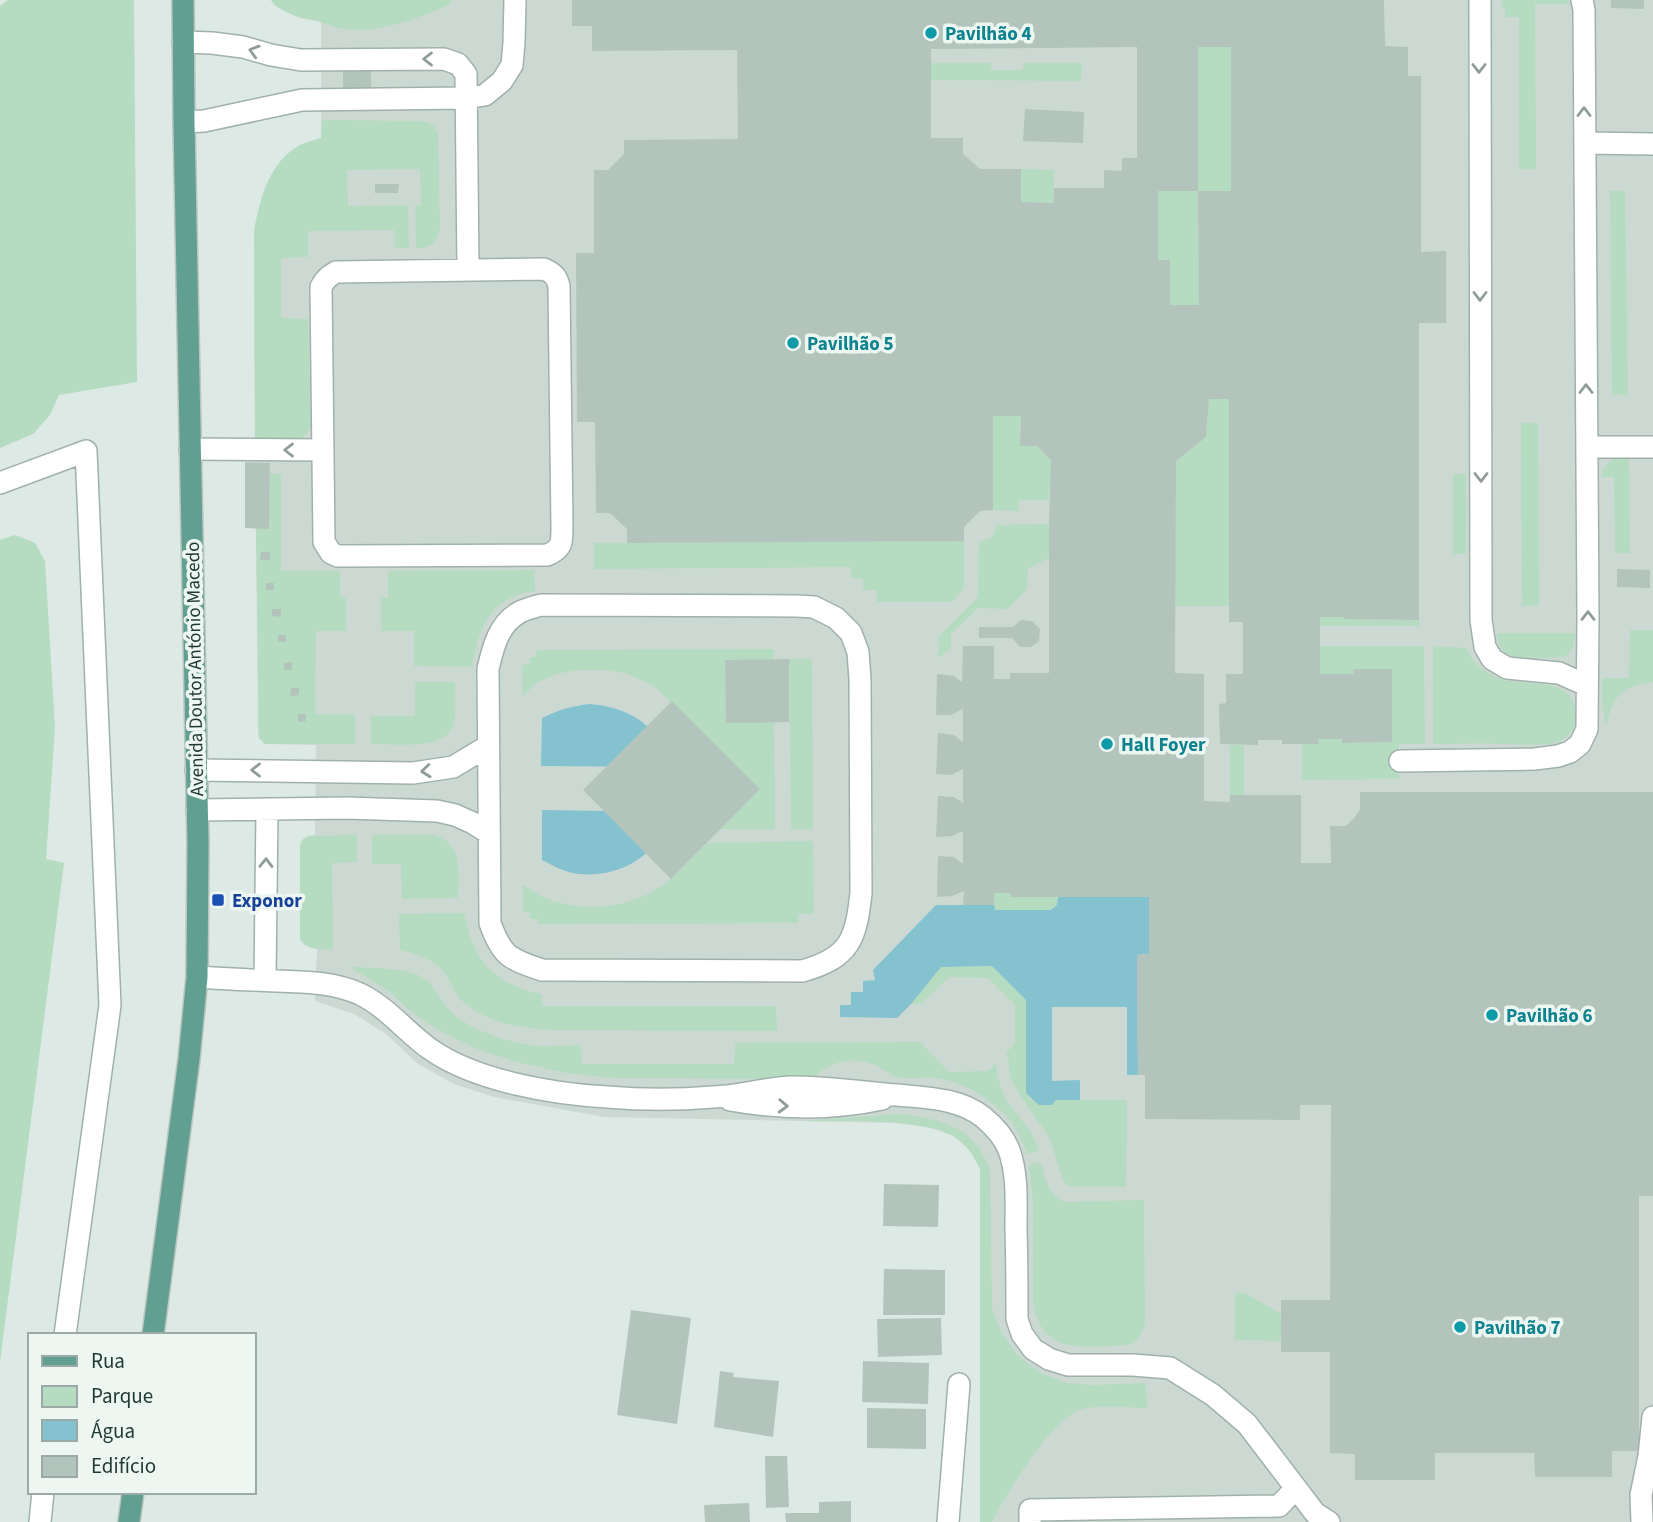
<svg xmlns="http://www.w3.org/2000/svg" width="1653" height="1522" font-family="'Source Sans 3',sans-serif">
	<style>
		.built { fill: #ccd9d3 }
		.green { fill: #b5dbc1 }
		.water { fill: #84c2d0 }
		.building { fill: #b3c4bd; fill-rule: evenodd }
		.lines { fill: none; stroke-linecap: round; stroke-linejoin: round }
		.minor-casing { stroke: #a0b1ab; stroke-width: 24 }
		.major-casing { stroke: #bcc4c2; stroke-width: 24 }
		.minor { stroke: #fff; stroke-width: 21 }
		.major { stroke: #61a091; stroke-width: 21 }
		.oneway { stroke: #8f9c99 }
		.culture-dot { fill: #0f9aa8; stroke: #eef6f2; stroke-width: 2.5 }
		.transit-dot { fill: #1a4fb4; stroke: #eef6f2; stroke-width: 2.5 }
		.labels { text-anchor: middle; stroke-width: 7; stroke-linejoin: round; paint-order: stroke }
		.culture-label { font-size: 19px; font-weight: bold; fill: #0d838f; stroke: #eef6f2; text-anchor: start }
		.street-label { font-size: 19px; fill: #1f3933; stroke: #eef6f2 }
		.transit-label { font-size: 19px; font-weight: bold; fill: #164399; stroke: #eef6f2; text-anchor: start }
	</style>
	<rect width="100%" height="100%" fill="#dde9e4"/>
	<path class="built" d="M271,0H1653V1522H980V1169L972,1153L954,1136L931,1128L896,1123L604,1117L494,1097L454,1084L418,1064L386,1034L354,1014L315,1001L317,949L304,945L300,939V845L305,837L315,835L316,745L265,744L259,738L258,733L256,528H269L270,463L255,462L254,231L259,208L266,185L273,172L282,159L300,145L321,138V22L299,18L275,6Z"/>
	<path class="green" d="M8,0H134L137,382L59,395L50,415L33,434L0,448V6Z
		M271,0H453L449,5C415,19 377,35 339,28C331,26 322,22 313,20C299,17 280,13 271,0Z
		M1503,0H1568L1570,4H1535L1536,169H1519V17H1505L1506,9L1501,8Z
		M1198,47H1231V191H1198L1199,305H1170V261L1158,260V191L1198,190Z
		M931,63H991V70H1023L1024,63H1082L1081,81L931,80Z
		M322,120L420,121C429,122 435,125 438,134L440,228C436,243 432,248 416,248L415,205H421L420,169L347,170L348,206L408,205L409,248H395L394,230L308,231V257L281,258V318L308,319L311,425L308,432L300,440L255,443L254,231C260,199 269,162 300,145C306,142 314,140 321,138Z
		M1021,169L1054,170V203L1021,202Z
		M1610,191H1625L1628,395H1612Z
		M1209,399H1229V606H1175L1176,461L1206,437Z
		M993,416H1021L1020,446H1037L1051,460L1049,500H1019V511L993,510Z
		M1521,423H1538L1539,605L1522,606Z
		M1629,454L1630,553H1615L1614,477H1601C1605,461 1614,458 1629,454Z
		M270,474H281V571H340V597L346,598V631H316L315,714L355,715V744H265L259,738L256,528H269Z
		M1453,474H1466V554H1453Z
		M1049,524V558L1028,568L1027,589L1008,609L978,608L951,634V648L938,658L939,636L978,597L979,541C991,540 995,537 996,525Z
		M15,535L35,543L45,561L55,728L46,859L64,863L0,1362V540Z
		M964,541V588L952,602H877L876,590H863V579L851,578V567L594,569V543Z
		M534,570L535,591C490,597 479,627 472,667L414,666V631H381V598H388V571Z
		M1320,617H1344V619L1419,620V626H1320Z
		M1630,630H1653V682C1621,686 1613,696 1606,726L1602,703V678H1629Z
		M1497,633H1575C1574,644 1574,651 1564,657C1548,657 1506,664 1499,645C1498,641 1498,637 1497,633Z
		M1320,646H1424L1425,744H1399V779L1302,780V744H1318V739H1342V743L1392,742V670L1354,669L1353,674H1320Z
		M1433,646L1466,648C1473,664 1485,673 1501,679C1525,688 1568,675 1575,708C1576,715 1576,723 1573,729C1570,735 1564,740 1557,742C1540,747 1520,744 1503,744C1480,743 1457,744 1433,744Z
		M774,649V659L725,661L726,722H774L775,829H720L760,789L654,686L625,673L603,670H579L556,674L538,682L522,696V665L530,664V657H536L537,650Z
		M789,659H812L813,829H791Z
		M415,682H455C455,696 457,713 453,726C443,752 393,743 371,744V716H415Z
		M1230,745H1244V795H1230Z
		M357,835V862L332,863L333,949C321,949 307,951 300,939V845L302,840L309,836Z
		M372,835H433C464,842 458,873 458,898L402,899L401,864H372Z
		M813,841L814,914H798V923L538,924V919H530V912H523V885C529,888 535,893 541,896C577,913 622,910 655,890C675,879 691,859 707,843Z
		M994,893H1011L1010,896L1058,897L1057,905L1052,910H994Z
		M465,913C471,961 496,984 542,995V1006H776L777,1031L553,1030C520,1028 487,1024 461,1000C455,993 451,984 447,976C436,959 417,955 400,950L399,914Z
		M992,966L1026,1000V1093L1040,1105H1052L1056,1100H1127L1126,1187H1071L1067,1185L1063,1180L1049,1137L1018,1092L1010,1077L1009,1062L1006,1053L1015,1043V1005L988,978L949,977L921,1004H911L941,967Z
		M350,967C369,968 410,967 425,979C435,986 442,1004 452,1013C473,1032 515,1045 543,1046C555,1046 568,1045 581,1045L582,1064H734L735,1043L920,1042L949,1072L988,1071L996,1063L998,1078L1003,1094L1008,1103L1031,1132L1039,1151L1027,1154C1022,1142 1018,1130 1010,1120C992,1099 962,1081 935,1078C923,1077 908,1080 897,1077C888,1074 881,1067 873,1064C853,1056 825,1062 814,1079L612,1078L566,1073L517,1062L482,1051L450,1036L427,1023L407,1008L390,992Z
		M901,1114C942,1120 973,1125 990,1169L992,1308L1001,1332L1018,1356L1041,1373L1067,1383L1092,1385L1145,1383L1148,1408C1127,1408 1096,1403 1077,1411C1050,1423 1005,1495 992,1522H980V1169C974,1156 966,1143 953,1136C918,1117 842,1122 802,1121Z
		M1041,1162C1045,1177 1048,1196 1065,1202L1144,1200L1145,1323C1142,1333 1139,1341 1129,1345C1086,1347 1040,1357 1033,1301V1203L1029,1165Z
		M1235,1293H1245L1281,1314V1341L1235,1340Z"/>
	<path class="water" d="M590,704C611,706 634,712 650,729C659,739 665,755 672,767L541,766L542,718C558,710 572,706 590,704Z
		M542,810L672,812C665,824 659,840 649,850C631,870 598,878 573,873C562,871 552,865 542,860Z
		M1058,897H1149V954L1137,955L1138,1075H1127V1007H1052V1081L1080,1080V1100H1056L1052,1105H1039L1026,1093V1000L992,966L941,967L911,1004L897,1018L840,1017V1005H851V992H863V981L875,980L873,970L936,905H994L995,910H1051L1057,905Z"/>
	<path class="building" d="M572,0H1384L1385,46L1408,47V76H1421V252L1446,251V323H1419V620L1343,619L1344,617H1320V674H1353L1354,669H1392V742L1342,743V739H1318L1319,744H1282V740H1258V745L1220,744L1219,704L1226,703V674H1243V622H1229V399H1209L1206,437L1176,461L1175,673L1204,674V801L1230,802V795H1301V863H1331L1330,826H1346L1353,819L1360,810V792H1653V1196H1639V1451H1612V1477H1535L1534,1453H1435V1480H1355V1454L1330,1453V1352H1281V1300H1330L1331,1105H1300V1120L1145,1119V1075H1138L1137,955L1149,954V897H1010L1011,893H994V905H963L964,891L952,896L937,897L938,856L954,857L963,864V831L952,836L936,837L938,796L954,797L963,803V769L951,775L936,774L938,733L954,735L963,742V709L951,715H936L937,674L954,676L962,682L963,646H994V679H1010V673H1049V520L1051,460L1037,446H1020L1021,416H993V510L980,511L964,527V541L627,543V529L610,513H596L595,422H577L576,253H594V170H608L624,154V140L738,139L737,50L592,51V26H572ZM1137,47V158H1122V171L1104,170V188H1054V203L1021,202V169H980L963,154V138H931V49ZM1198,47H1231V191H1198L1199,305H1170V260H1158V191H1198Z
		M1611,0H1644V9L1611,8Z
		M343,68H371V88H343Z
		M1025,109L1084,112L1083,143L1023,141Z
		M375,184H399L398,193H375Z
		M245,462L270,463L269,529L245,528Z
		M261,552H270V560H260Z
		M1617,569L1650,570V588L1617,587Z
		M266,583H274V590H266Z
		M272,609H281V617L272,616Z
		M1021,620L1032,621L1040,629L1039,641L1031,647H1020L1012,638H979V627H1013Z
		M278,635H286V642H278Z
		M789,659V722L726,723L725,660Z
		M292,662V670H284V663Z
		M291,688H299V695L290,696Z
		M672,701L760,789L671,879L583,790Z
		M298,714H306V721L298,722Z
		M884,1184L939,1185L938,1227L883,1226Z
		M884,1269L945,1270V1315H883Z
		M631,1310L691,1318L677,1424L617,1415Z
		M941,1318L942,1355L878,1357L877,1319Z
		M863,1361L929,1363L928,1404L862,1402Z
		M720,1371L734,1373L733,1377L779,1381L773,1437L714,1427Z
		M867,1408L926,1409V1449L867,1448Z
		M765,1456H787L789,1507L766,1508Z
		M851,1501V1522H786L785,1513H819V1502Z
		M749,1503L750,1522H705L704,1505Z"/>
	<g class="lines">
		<defs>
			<path id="minor" d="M1480,0L1481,620L1485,647L1492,659L1507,668L1559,673L1586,685
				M183,42L212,43L243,47L271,55L301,60L444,59L458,64L466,74L468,270
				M184,122L204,121L302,100L466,98L485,95L502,81L512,65L514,43L515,0
				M1585,143L1653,144
				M544,269C553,273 557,277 559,286L562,528C562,543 562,549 547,555L338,556L331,553L324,542L321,287C325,279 329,276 336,272Z
				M1587,447H1653
				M190,449L323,450
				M0,483L86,451L110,1005L65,1335
				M541,605L797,606L814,607L836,618L851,633L858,652L860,679L861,893C856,939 850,958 802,971L542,970C510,959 502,957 490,923L488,669C493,647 499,623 520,612C526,609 534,607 541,605Z
				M1400,761L1535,759L1558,756L1570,752L1580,744L1587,729L1588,618L1584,10L1582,0
				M196,770L413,773L453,767L488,746
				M197,810L347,808L437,811L455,815L473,823L489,833
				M197,977C224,979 250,980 276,981C305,982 333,982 360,994C387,1007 406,1032 430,1049C475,1081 553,1094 607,1097C642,1100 678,1100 713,1097C740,1096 765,1088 792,1087C827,1087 862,1092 897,1095C927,1098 959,1098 983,1117C994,1126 1004,1137 1009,1150C1018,1175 1016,1203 1016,1229C1017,1259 1017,1289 1017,1319L1022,1334L1033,1349L1049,1359L1068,1365H1133L1170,1368L1213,1395L1247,1424L1315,1513L1329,1522
				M265,980L267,809
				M730,1100C781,1109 831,1110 882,1099
				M40,1522L43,1492
				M948,1522L959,1384
				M1030,1522V1510L1279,1506L1296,1488
				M1642,1522L1641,1495L1649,1456L1653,1417"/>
			<path id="major" d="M153,1335L189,1059L197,977L198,843L184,122L183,0
				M129,1522L133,1492"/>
		</defs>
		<use href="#minor" class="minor-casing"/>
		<use href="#major" class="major-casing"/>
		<use href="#minor" class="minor"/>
		<use href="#major" class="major"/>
	</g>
	<defs><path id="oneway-chevron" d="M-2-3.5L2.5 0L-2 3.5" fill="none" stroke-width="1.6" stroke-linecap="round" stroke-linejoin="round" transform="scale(1.75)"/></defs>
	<g class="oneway">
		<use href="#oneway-chevron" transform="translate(254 51) rotate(-164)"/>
		<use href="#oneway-chevron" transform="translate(428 59) rotate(180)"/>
		<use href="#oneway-chevron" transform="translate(1479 68) rotate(90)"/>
		<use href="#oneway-chevron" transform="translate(1584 112) rotate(-90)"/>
		<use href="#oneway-chevron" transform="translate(1480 296) rotate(90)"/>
		<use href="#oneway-chevron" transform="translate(1586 389) rotate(-90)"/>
		<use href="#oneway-chevron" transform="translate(289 450) rotate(-180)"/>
		<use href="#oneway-chevron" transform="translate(1481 477) rotate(90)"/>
		<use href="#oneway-chevron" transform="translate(1588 616) rotate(-90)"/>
		<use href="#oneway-chevron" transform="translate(256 770) rotate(-180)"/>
		<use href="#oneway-chevron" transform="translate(426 771) rotate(174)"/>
		<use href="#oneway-chevron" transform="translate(266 863) rotate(-89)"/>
		<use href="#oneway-chevron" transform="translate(783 1106) rotate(2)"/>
	</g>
	<g class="culture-dot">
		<circle cx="931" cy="33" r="7"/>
		<circle cx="793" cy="343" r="7"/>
		<circle cx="1107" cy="744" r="7"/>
		<circle cx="1492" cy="1015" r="7"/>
		<circle cx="1460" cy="1327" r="7"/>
	</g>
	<rect class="transit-dot" x="211" y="893" width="14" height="14" rx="3.5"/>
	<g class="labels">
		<g class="culture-label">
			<text x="945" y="40">Pavilhão 4</text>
			<text x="807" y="350">Pavilhão 5</text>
			<text x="1121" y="751">Hall Foyer</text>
			<text x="1506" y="1022">Pavilhão 6</text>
			<text x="1474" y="1334">Pavilhão 7</text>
		</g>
		<g class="street-label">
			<text transform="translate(194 669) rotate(-91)" y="7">Avenida Doutor António Macedo</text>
		</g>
		<g class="transit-label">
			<text x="232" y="907">Exponor</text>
		</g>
	</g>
	<rect x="28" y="1333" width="228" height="161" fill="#eef6f2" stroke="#9baaa6" stroke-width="2"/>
	<rect x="42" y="1356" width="35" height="10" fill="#61a091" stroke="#9baaa6" stroke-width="2"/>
	<text x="91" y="1368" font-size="21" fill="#1f3933">Rua</text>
	<rect x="42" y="1386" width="35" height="21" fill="#b5dbc1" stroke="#9baaa6" stroke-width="2"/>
	<text x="91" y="1403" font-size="21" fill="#1f3933">Parque</text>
	<rect x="42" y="1420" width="35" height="21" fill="#84c2d0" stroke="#9baaa6" stroke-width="2"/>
	<text x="91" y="1438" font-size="21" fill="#1f3933">Água</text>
	<rect x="42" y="1456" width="35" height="21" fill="#b3c4bd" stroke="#9baaa6" stroke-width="2"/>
	<text x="91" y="1473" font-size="21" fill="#1f3933">Edifício</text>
</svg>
